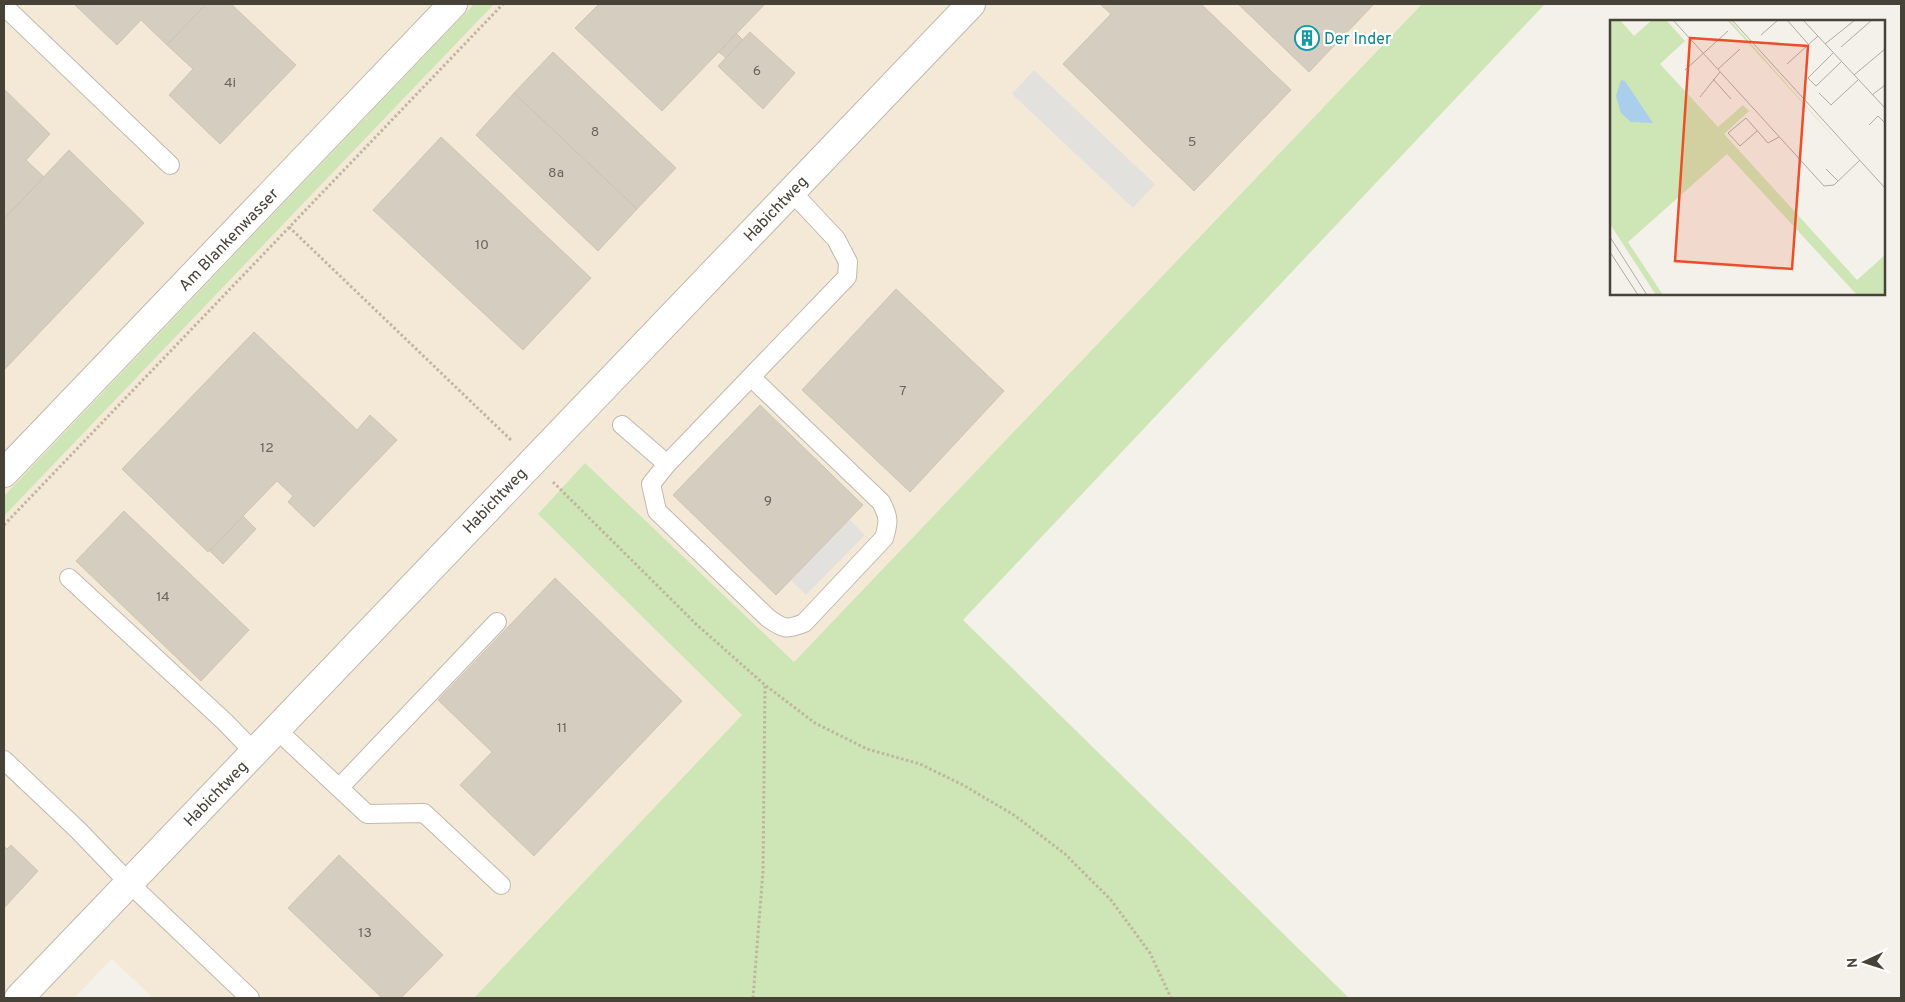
<svg xmlns="http://www.w3.org/2000/svg" width="1905" height="1002" font-family="Overpass,sans-serif">
	<style>
		.commercial { fill: #f4e9d7 }
		.green { fill: #cee5b5 }
		.parking { fill: #e3e1de }
		.building { fill: #d5cdc0; stroke: #cfc5b3 }
		.lines { fill: none; stroke-linecap: round; stroke-linejoin: round }
		.service-casing { stroke: #bfb9ad; stroke-width: 20 }
		.minor-casing { stroke: #bfb9ad; stroke-width: 30 }
		.tertiary-casing { stroke: #bfb9ad; stroke-width: 30 }
		.path { stroke: #c0b59f; stroke-width: 3; stroke-dasharray: 2.5 2.5; stroke-linecap: butt }
		.service { stroke: #fff; stroke-width: 18 }
		.minor { stroke: #fff; stroke-width: 28 }
		.tertiary { stroke: #fff; stroke-width: 28 }
		.labels { text-anchor: middle; stroke-width: 4.5; stroke-linejoin: round; paint-order: stroke }
		.number-label { font-size: 14px; fill: #6a655a }
		.culture-label { font-size: 16px; fill: #0d838f; stroke: #fff; text-anchor: start }
		.street-label { font-size: 16px; fill: #474238; stroke: #fff }
		.inset-road { fill: none; stroke: #afaba3; stroke-width: 1 }
		.view { fill: #ec4e29; fill-opacity: 0.15; stroke: #ec4e29; stroke-width: 2.5 }
		.inset-edge { fill: none; stroke: #474238; stroke-width: 2.5 }
	</style>
	<rect width="100%" height="100%" fill="#f4f1ea"/>
	<path class="commercial" d="M4,4H1422L794,662L585,463L538,514L742,715L474,998H153L112,959L74,998H4Z"/>
	<path class="green" d="M474,4H494L4,516V496Z
		M1422,4H1545L963,620L1349,998H474L742,715L538,514L585,463L794,662Z"/>
	<path class="parking" d="M1034,70L1155,184L1133,208L1012,94Z
		M849,519L865,535L806,595L791,580Z"/>
	<path class="building" d="M74,4H206L167,45L141,20L117,45Z
		M206,4H231L296,65L220,144L169,95L193,69L167,45Z
		M599,4H765L662,111L575,28Z
		M1100,4H1201L1291,90L1194,191L1063,64L1111,14Z
		M1238,4H1374L1309,72Z
		M750,32L795,73L763,109L718,66Z
		M736,33L743,40L726,58L719,52Z
		M553,52L676,168L637,209L514,93Z
		M4,89L50,134L26,160L44,177L4,219Z
		M514,93L637,209L598,251L476,135Z
		M441,137L591,278L523,350L373,210Z
		M69,150L144,223L4,370V219Z
		M896,289L1004,391L910,492L802,390Z
		M254,332L357,430L370,415L397,440L314,527L288,502L293,496L277,481L208,552L122,469Z
		M760,405L863,505L776,595L673,495Z
		M124,511L249,630L201,681L76,561Z
		M243,516L256,529L223,564L210,551Z
		M555,578L682,701L534,856L460,785L492,752L438,700Z
		M11,845L38,871L4,908V846L7,849Z
		M339,855L443,955L401,998H382L288,908Z"/>
	<g class="lines">
		<defs>
			<path id="service" d="M4,6L170,165
				M752,378L881,502C889,517 889,522 884,538L804,623C787,630 783,629 768,618L657,511L651,484L667,464L847,277L848,262L836,239L791,191
				M622,425L667,464
				M69,578L225,722L254,752
				M276,729L367,814L424,813L501,885
				M4,760L78,830L129,883L250,998
				M339,788L497,622"/>
			<path id="minor" d="M19,998L971,4"/>
			<path id="tertiary" d="M4,473L453,4"/>
		</defs>
		<use href="#service" class="service-casing"/>
		<use href="#minor" class="minor-casing"/>
		<use href="#tertiary" class="tertiary-casing"/>
		<path class="path" d="M289,227L511,440
			M553,482L697,625L765,685L815,723L867,749L920,764L963,785L1014,815L1065,854L1111,900L1150,953L1171,998
			M4,525L503,4
			M753,998L763,871L765,685"/>
		<use href="#service" class="service"/>
		<use href="#minor" class="minor"/>
		<use href="#tertiary" class="tertiary"/>
	</g>
	<defs>
		<symbol id="building-ring" viewBox="-11 -11 22 22"><circle r="9.5" fill="#fff" stroke="#0f9aa8" stroke-width="1.5"/><path d="M-4-6H4V6H1V3H-1V6H-4ZM-2.5-4.3h1.7v1.8h-1.7ZM.8-4.3h1.7v1.8H.8ZM-2.5-1h1.7V.8h-1.7ZM.8-1h1.7V.8H.8Z" fill="#0f9aa8"/></symbol>
	</defs>
	<g fill-rule="evenodd">
		<use href="#building-ring" x="1293" y="24" width="28" height="28"/>
	</g>
	<g class="labels">
		<g class="number-label">
			<text x="757" y="75">6</text>
			<text x="230" y="87">4i</text>
			<text x="595" y="136">8</text>
			<text x="1192" y="146">5</text>
			<text x="556" y="177">8a</text>
			<text x="482" y="249">10</text>
			<text x="903" y="395">7</text>
			<text x="267" y="452">12</text>
			<text x="768" y="505">9</text>
			<text x="163" y="601">14</text>
			<text x="562" y="732">11</text>
			<text x="365" y="937">13</text>
		</g>
		<g class="culture-label">
			<text x="1324" y="44">Der Inder</text>
		</g>
		<g class="street-label">
			<text transform="translate(775 208) rotate(-46)" y="6">Habichtweg</text>
			<text transform="translate(228 239) rotate(-46)" y="6">Am Blankenwasser</text>
			<text transform="translate(494 500) rotate(-46)" y="6">Habichtweg</text>
			<text transform="translate(215 793) rotate(-46)" y="6">Habichtweg</text>
		</g>
	</g>
	<g transform="translate(1610 20)">
		<rect width="275" height="275" fill="#f4f1ea"/>
		<path d="M0,0H10L24,16L42,0H56L75,21L50,44L108,107L133,85L139,91L114,114L247,260L275,235V275H247L117,134L18,222L53,275H46L0,204ZM117,0H120L244,140L169,57Z" fill="#cee5b5"/>
		<path d="M11,60L15,61L43,103L21,102L11,93L6,76Z" fill="#aacfec"/>
		<path class="inset-road" d="M63,0L214,166L224,165L250,140M122,0L275,168M177,0L199,25M193,0L275,88M151,15L168,0M215,24L245,0M231,27L262,0M223,33L198,58L206,66L231,42M177,44L208,16M108,49L130,29M75,50L118,11M244,55L275,29M103,59L121,79M209,73L221,85L248,60M262,75L275,65M90,77L110,52M259,105L268,96L275,103M147,111L130,126L118,113L136,98L158,123L169,117M216,149L228,161M0,217L37,275M0,232L28,275"/>
		<path class="view" d="M80,18L198,26L182,249L65,241Z"/>
		<rect width="275" height="275" class="inset-edge"/>
	</g>
	<rect width="1905" height="1002" fill="none" stroke="#474238" stroke-width="10"/>
	<g transform="translate(1865 962) rotate(266)" stroke="#ffffff" stroke-width="4" paint-order="stroke">
	<path d="M0-4L9 19L0 12L-9 19Z" fill="#474238"/>
	<text y="-8" font-size="14" font-weight="bold" text-anchor="middle" fill="#474238">N</text>
	</g>
</svg>
